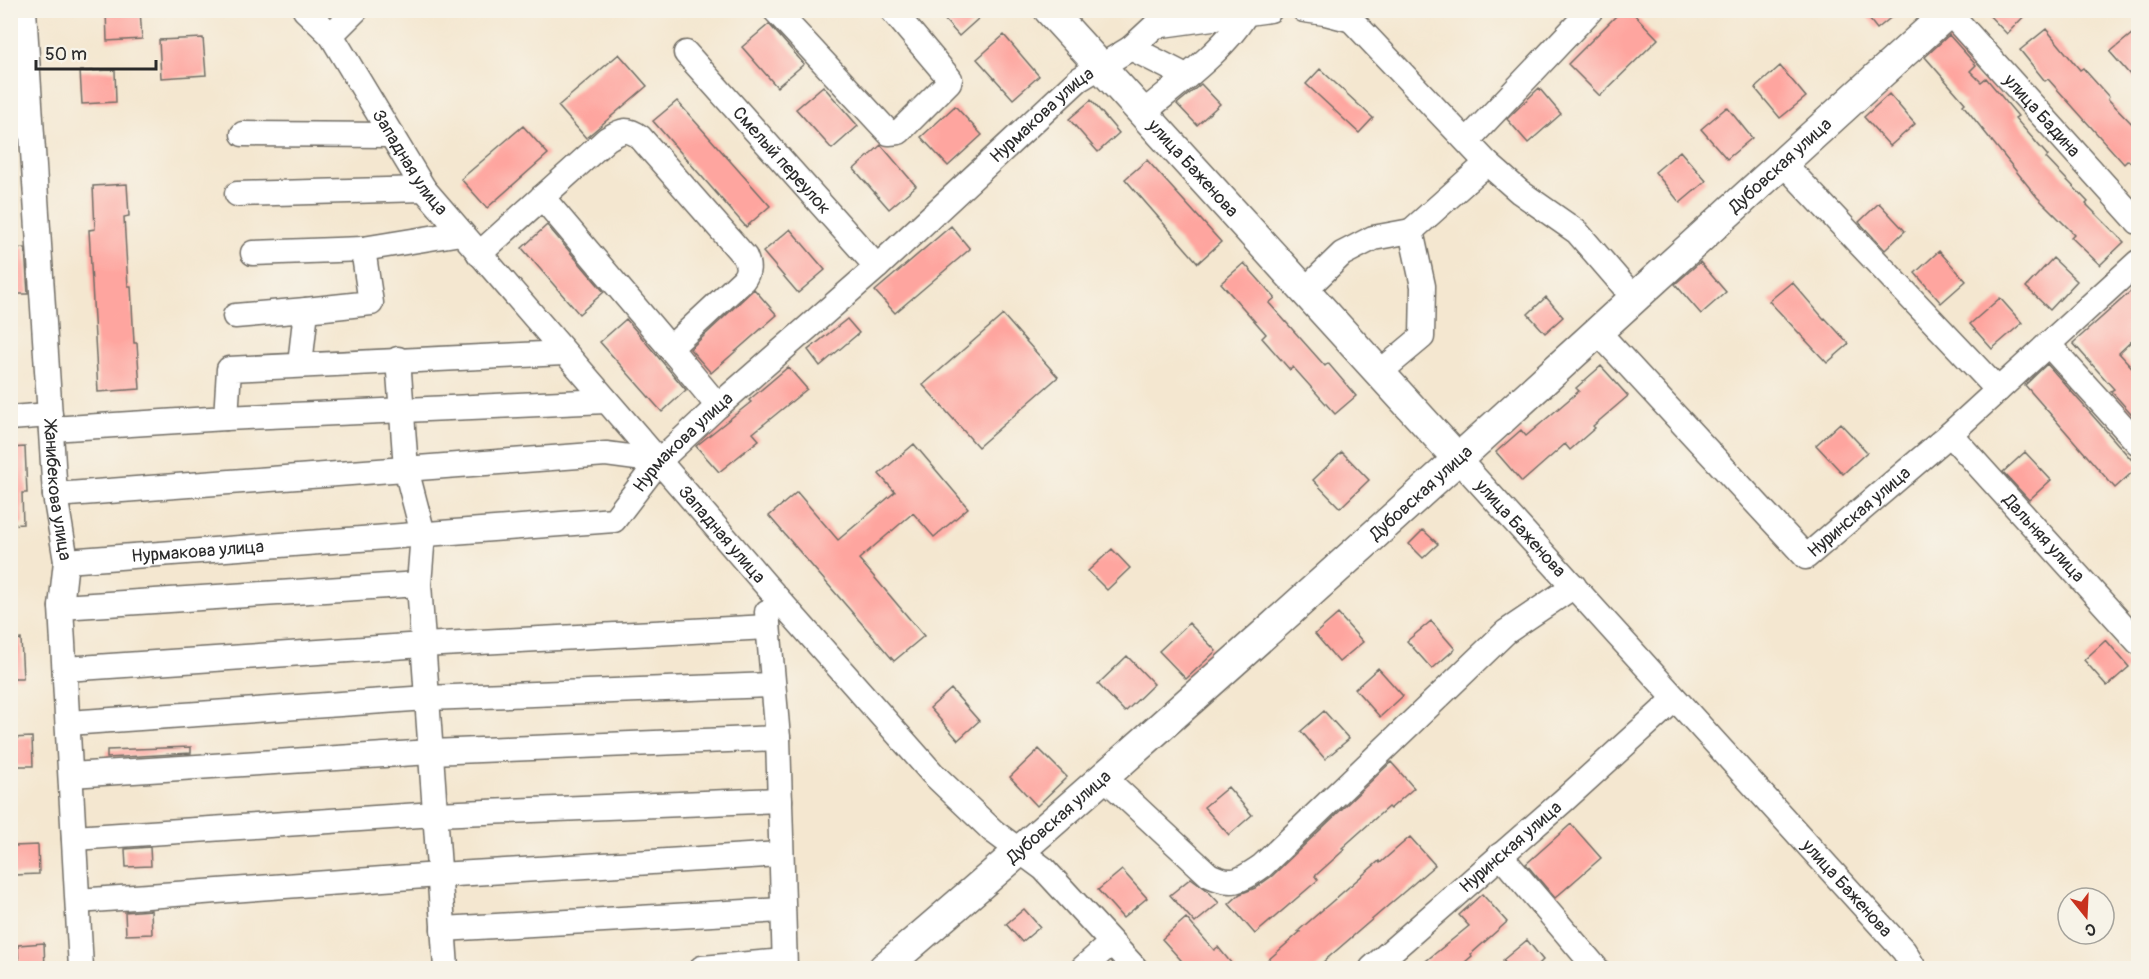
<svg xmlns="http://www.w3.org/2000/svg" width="2149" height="979" font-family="Pangolin,sans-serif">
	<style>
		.building { fill: #fea59f }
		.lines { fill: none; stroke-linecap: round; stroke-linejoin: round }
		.minor-casing { stroke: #716d65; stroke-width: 27 }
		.major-casing { stroke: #716d65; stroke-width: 33 }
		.minor { stroke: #fff; stroke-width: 24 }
		.major { stroke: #fff; stroke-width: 30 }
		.labels { text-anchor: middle; stroke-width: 5; stroke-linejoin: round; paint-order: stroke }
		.street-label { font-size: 18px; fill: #2b2b2b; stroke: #f7f3e8 }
	</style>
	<rect width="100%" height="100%" fill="#f7f3e8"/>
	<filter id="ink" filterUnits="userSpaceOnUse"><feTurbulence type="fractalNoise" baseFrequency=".0167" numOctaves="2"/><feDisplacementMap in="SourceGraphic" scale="12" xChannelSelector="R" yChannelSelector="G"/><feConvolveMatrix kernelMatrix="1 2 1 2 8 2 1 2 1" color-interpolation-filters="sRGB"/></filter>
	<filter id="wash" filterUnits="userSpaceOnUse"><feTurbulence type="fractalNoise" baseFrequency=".008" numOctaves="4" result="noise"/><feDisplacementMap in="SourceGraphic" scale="24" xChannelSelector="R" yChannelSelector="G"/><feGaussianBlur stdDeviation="1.35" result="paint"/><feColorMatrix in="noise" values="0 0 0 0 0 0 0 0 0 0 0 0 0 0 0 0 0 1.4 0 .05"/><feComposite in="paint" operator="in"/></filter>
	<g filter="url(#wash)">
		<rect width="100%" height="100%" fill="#f4e7d0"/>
		<g id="blocks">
			<path class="building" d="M106,10H140L142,39L107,41Z
				M936,10H988L959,36Z
				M1622,10H1630L1658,39L1600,96L1568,64Z
				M1862,10H1900L1877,29Z
				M1984,10H2030L2007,34Z
				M769,24L804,64L777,87L742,47Z
				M2046,29L2080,70L2083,68L2109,97L2108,99L2139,131V171L2128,160L2124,164L2048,79L2045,81L2020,50Z
				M2133,33L2139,39V85L2110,52Z
				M1004,35L1039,76L1013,99L977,59Z
				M1949,35L1976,65L1970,71L1981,82L1986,78L2018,116L2015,118L2048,156L2046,158L2088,202L2086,204L2124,242L2100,265L2071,237L2074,234L2037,197L1963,105L1965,103L1925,57Z
				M203,38L206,75L161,78L159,40Z
				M619,54L647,86L586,138L558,106Z
				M1780,66L1806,97L1780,118L1755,88Z
				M1320,69L1373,118L1359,133L1306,84Z
				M115,70L116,102L82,104L80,71Z
				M1201,84L1220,104L1197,125L1177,104Z
				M823,86L858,126L832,149L796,109Z
				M1539,88L1561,114L1528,143L1507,119Z
				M1889,94L1915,124L1890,146L1864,117Z
				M1091,100L1119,133L1098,152L1069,119Z
				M677,101L770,206L746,227L653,121Z
				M955,106L982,135L948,166L921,137Z
				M1727,107L1752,138L1727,159L1701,129Z
				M523,126L548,154L487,208L461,179Z
				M881,145L916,186L889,209L854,169Z
				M1680,151L1706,181L1680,203L1655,172Z
				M1147,160L1221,242L1198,263L1125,179Z
				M127,184L129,216L124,217L128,286H131L134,343H137L140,389L98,392L89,230L95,229L93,186Z
				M1879,203L1905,231L1885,250L1859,222Z
				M547,225L604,292L579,314L522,248Z
				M951,226L970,249L895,313L875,291Z
				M790,229L825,270L798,293L763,252Z
				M25,248L28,294H10V249Z
				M1939,251L1966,281L1941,303L1915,273Z
				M2053,258L2077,281L2050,310L2026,287Z
				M1700,262L1726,292L1701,314L1675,284Z
				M1244,263L1275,298L1269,303L1325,366L1328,363L1356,396L1335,414L1293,367L1290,370L1262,338L1266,334L1221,283Z
				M1792,282L1824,319L1825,318L1849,344L1827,363L1769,301Z
				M2139,284V334L2119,353L2139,375V422L2111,391L2114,389L2073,343Z
				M754,289L777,315L711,373L690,349Z
				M1546,297L1563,317L1545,333L1528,314Z
				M2000,298L2022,323L1992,349L1970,324Z
				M1003,315L1058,377L978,447L923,385Z
				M626,319L686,390L662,412L600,342Z
				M847,319L859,333L820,366L808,350Z
				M2047,364L2138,467L2115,488L2025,385Z
				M1601,366L1628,396L1593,426L1595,428L1570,450L1565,444L1522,482L1496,452L1521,430L1526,436L1579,391L1576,388Z
				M788,367L807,389L753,433L759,440L719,472L696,446L751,402L749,400Z
				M1840,423L1867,452L1843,474L1816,445Z
				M914,444L968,508L934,537L913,513L859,559L924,636L894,661L769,516L797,492L838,540L895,492L879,474Z
				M25,447L27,493H22L23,524L10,525V448Z
				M1342,452L1369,480L1340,508L1313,480Z
				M2025,452L2051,480L2029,500L2003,472Z
				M1423,530L1438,544L1423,558L1409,544Z
				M1112,549L1130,568L1107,590L1088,571Z
				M1338,614L1363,642L1339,662L1315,634Z
				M1431,621L1455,649L1432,669L1407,641Z
				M1189,623L1216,651L1186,679L1159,651Z
				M21,639L23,678H10V640Z
				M2106,640L2129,667L2107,686L2084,660Z
				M1127,656L1154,684L1125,712L1098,684Z
				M1378,668L1403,696L1380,717L1355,689Z
				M951,689L979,721L958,740L930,708Z
				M1324,711L1349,739L1325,759L1301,731Z
				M32,737L33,766H10V738Z
				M191,747V753L107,758V750Z
				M1039,749L1067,777L1037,806L1010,777Z
				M1391,762L1414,788L1390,809L1388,807L1342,848L1344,850L1315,876L1318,880L1255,934L1229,904L1240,894L1255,888L1272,876Z
				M1228,787L1252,815L1229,835L1204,807Z
				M1571,824L1601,858L1555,898L1526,864Z
				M1410,837L1435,865L1315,969H1273L1267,961L1300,932L1298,931L1379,861L1380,863Z
				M38,845L39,874L14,875L13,846Z
				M150,847L151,866L126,867L125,849Z
				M1122,870L1147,898L1123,918L1098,890Z
				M1191,878L1207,890L1219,903L1195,923L1170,895Z
				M1482,894L1507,922L1471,954L1472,956L1457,969H1416L1469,926L1459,915Z
				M1024,909L1040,927L1022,942L1006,924Z
				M151,910L152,934L126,935L125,912Z
				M1186,918L1214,950L1218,947L1236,969H1189L1162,939Z
				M1527,940L1543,960L1534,969H1510L1503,960Z
				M44,943L45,969H19L18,945Z"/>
		</g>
	</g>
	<g filter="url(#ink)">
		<use href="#blocks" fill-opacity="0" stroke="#716d65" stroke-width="1.5"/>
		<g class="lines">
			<defs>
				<g id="minor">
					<path id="s1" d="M24,10L55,495L66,561L61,607L81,968"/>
					<path id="s2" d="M305,10L331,35L424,189L765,584L932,773L993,831L1044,869L1135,968"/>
					<path d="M775,10L889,133L899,132L949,82L950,79L892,10"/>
					<path d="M1304,10L1325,13L1352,20"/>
					<path d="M1342,10L1487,163L1520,192L1577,232L1635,299"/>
					<path id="s3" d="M1947,10L2138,222"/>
					<path d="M1155,26L1270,10"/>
					<path d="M331,35L356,10"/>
					<path d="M1131,48L1186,76"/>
					<path id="s4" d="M686,53L877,267"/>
					<path d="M1143,113C1176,85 1228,48 1248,10"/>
					<path d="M243,134L392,135"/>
					<path d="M1467,141L1591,10"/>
					<path d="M1783,163L1998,390"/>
					<path d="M237,194L424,189"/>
					<path d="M542,197L670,348"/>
					<path d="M363,249L461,233"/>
					<path d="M253,253L363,249L371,303L306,310L300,365"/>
					<path d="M479,254L607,139C621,131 626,127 640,137L745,257C749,266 749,272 743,280L670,348L718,406"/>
					<path d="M1304,291L1342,254L1373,238L1411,231"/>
					<path d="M235,316L306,310"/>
					<path id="s5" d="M1598,332L1806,557L1950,434L2138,262"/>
					<path d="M2048,344L2138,443"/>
					<path d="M398,359L406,469L423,534L419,584L446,968"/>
					<path d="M1379,373L1422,337L1423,286L1411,231L1487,163"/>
					<path d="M10,418L50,415"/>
					<path d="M226,418L606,401"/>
					<path d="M51,429L226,418L229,369L564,353"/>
					<path id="s6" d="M1950,434L2138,642"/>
					<path id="s7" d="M1459,460L1904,951L1914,968"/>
					<path d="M55,495L606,454L659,461"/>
					<path id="s8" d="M66,561L614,520L659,461L718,406L877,267L1078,80L1131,48L1172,10"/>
					<path d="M61,607L419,584"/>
					<path d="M767,612L778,738L785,968"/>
					<path d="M65,669L423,645L768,627"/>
					<path d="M68,723L427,698L773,685"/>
					<path d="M71,775L431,752L778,738"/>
					<path d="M1104,777L1209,875C1234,887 1241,880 1262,866L1506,632L1574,586"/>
					<path d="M74,838L435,814L780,800"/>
					<path d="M1500,855L1596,968"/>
					<path d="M78,901L439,875L781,854"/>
					<path d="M443,929L782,910"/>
					<path d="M702,968L784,961"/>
					<path d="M1083,968L1111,943"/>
					<path id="s9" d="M1372,968L1563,801L1675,699"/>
				</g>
				<g id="major">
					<path id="s10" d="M1049,10L1459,460"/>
					<path id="s11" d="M884,968C1247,658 1596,331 1951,10"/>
				</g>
			</defs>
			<use href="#minor" class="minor-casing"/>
			<use href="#major" class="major-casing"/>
			<use href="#minor" class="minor"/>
			<use href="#major" class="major"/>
		</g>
	</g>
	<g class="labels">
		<g class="street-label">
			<text dy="6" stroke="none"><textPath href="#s3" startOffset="142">улица Бадина</textPath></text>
			<text dy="6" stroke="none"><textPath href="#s8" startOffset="1140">Нурмакова улица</textPath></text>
			<text dy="6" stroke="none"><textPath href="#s4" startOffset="144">Смелый переулок</textPath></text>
			<text dy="6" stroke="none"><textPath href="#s2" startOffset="186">Западная улица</textPath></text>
			<text dy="6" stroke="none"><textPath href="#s11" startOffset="1203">Дубовская улица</textPath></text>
			<text dy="6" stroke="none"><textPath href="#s10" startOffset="214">улица Баженова</textPath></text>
			<text dy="6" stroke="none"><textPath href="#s8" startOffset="654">Нурмакова улица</textPath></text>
			<text dy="6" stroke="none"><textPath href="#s1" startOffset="482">Жанибекова улица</textPath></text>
			<text dy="6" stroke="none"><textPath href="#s11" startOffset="717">Дубовская улица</textPath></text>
			<text dy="6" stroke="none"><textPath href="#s5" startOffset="376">Нуринская улица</textPath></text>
			<text dy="6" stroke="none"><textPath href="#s7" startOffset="92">улица Баженова</textPath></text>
			<text dy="6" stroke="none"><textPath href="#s2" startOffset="672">Западная улица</textPath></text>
			<text dy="6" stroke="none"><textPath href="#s6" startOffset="140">Дальняя улица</textPath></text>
			<text dy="6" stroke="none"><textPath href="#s8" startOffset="132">Нурмакова улица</textPath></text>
			<text dy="6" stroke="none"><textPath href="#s11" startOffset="231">Дубовская улица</textPath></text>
			<text dy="6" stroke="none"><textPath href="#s9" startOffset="184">Нуринская улица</textPath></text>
			<text dy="6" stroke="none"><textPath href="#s7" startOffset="578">улица Баженова</textPath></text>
		</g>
	</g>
	<rect width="2149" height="979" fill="none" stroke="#f7f3e8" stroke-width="36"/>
	<g transform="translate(2086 916) rotate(162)"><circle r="28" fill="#f7f3e8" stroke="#a5a39c" stroke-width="1.5"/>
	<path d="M0-4.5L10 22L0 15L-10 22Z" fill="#c8321e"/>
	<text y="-9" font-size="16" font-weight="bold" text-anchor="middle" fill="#2b2b2b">С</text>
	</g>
	<path d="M36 60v9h120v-9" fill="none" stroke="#2b2b2b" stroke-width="3"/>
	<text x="45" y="60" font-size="18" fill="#2b2b2b" stroke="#f7f3e8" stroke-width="4.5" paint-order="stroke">50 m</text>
</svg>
